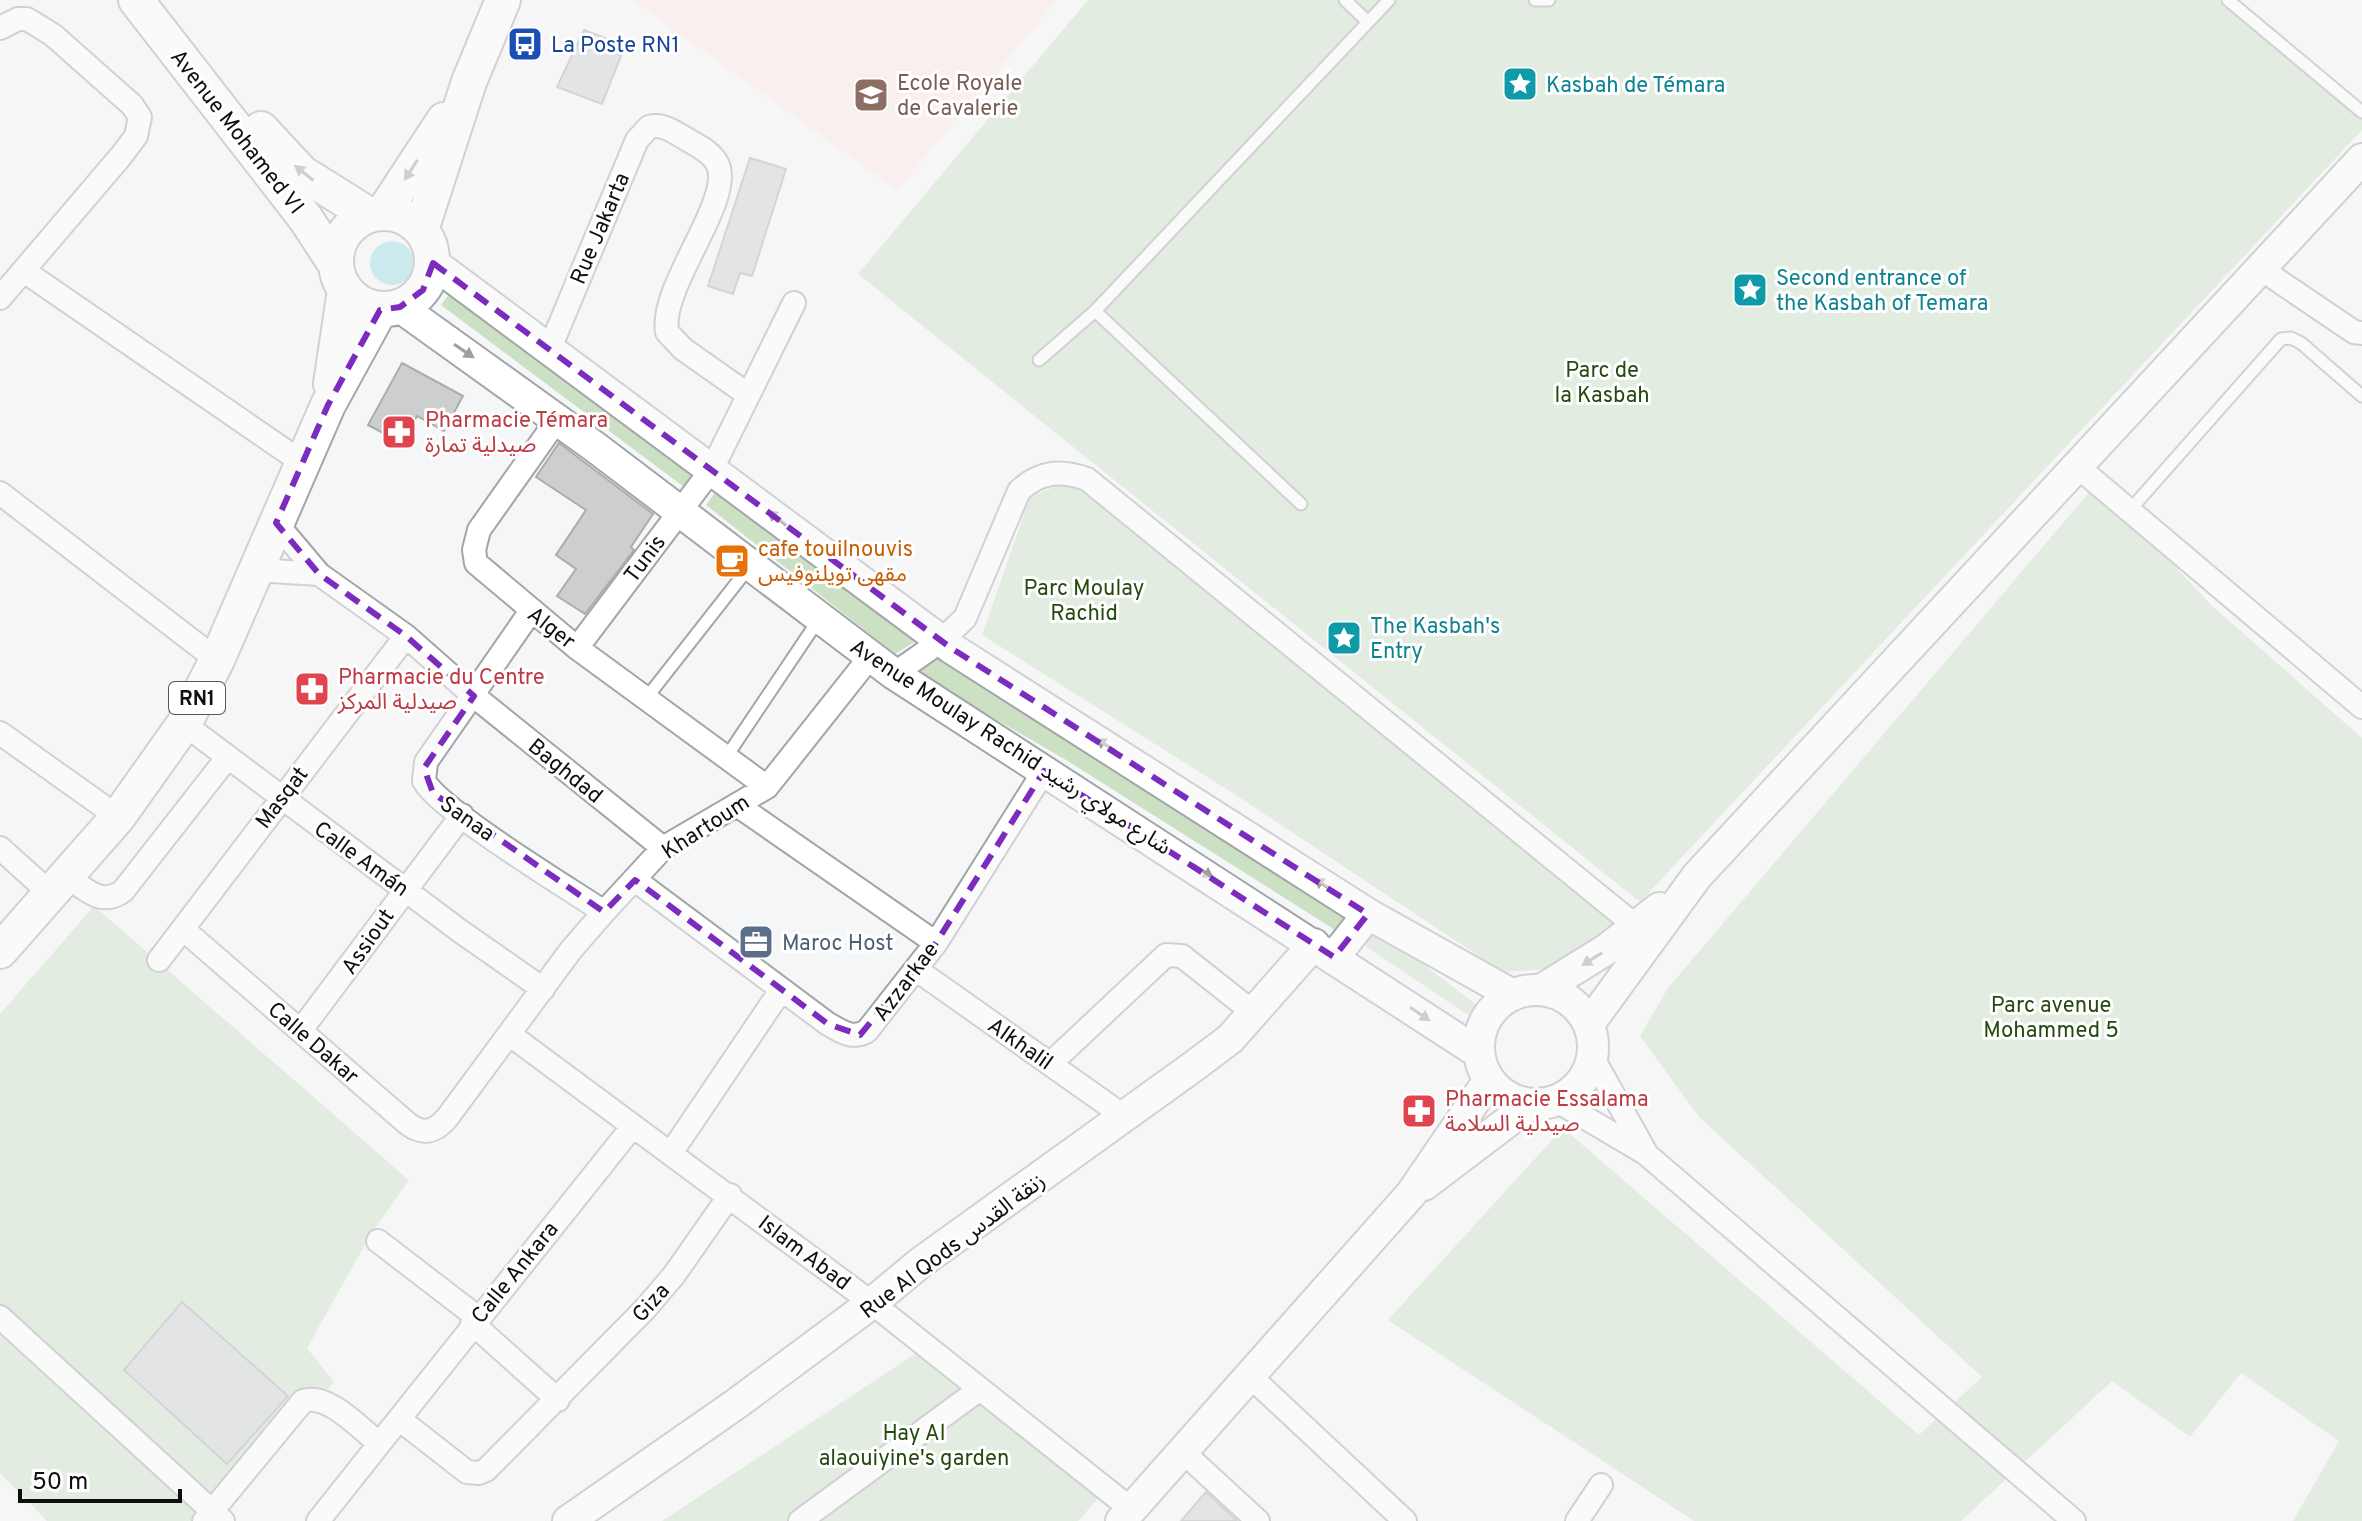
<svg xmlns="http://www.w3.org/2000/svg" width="2362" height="1521" font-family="Overpass,'Noto Sans Arabic',sans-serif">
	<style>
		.education { fill: #fce7e3 }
		.green { fill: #cce1c3 }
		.water { fill: #9adbe1 }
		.building { fill: #cdcfcf; stroke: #abacad; stroke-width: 2 }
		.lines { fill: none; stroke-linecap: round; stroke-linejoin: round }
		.lane-casing { stroke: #a4a5a6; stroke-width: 15 }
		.street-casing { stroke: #a4a5a6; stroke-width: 26 }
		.secondary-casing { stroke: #a4a5a6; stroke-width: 34 }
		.primary-casing { stroke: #a4a5a6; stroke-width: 38 }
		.lane { stroke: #fff; stroke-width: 11 }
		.street { stroke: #fff; stroke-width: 22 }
		.secondary { stroke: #fff; stroke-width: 30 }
		.primary { stroke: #fff; stroke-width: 34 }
		.oneway { fill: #9f9f9f }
		.marked { fill: none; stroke: #7b2cbf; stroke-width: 6; stroke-dasharray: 16 10; stroke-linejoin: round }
		.labels { text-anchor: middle; stroke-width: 6; stroke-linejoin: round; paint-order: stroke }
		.shield { fill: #fff; stroke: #575758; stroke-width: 2 }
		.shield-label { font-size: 20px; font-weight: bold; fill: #0f0f10 }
		.transit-label { font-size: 22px; fill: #164399; stroke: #fff; text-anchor: start }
		.education-label { font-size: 22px; fill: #785e54; stroke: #fff; text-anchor: start }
		.culture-label { font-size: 22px; fill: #0d838f; stroke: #fff; text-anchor: start }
		.street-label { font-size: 22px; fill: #0f0f10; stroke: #fff }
		.park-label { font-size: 22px; fill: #254a0f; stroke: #fff }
		.health-label { font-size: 22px; fill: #be3a42; stroke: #fff; text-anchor: start }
		.food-label { font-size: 22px; fill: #c56008; stroke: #fff; text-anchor: start }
		.service-label { font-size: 22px; fill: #4e5e75; stroke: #fff; text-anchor: start }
	</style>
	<rect width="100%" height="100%" fill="#f5f6f7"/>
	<path class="education" d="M632,0H1057L897,190Z"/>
	<path class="green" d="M1088,0H2219L2362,116V130L1640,902L858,274Z
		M454,287L700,469L684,487L441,305Z
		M1070,480L1624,925L1571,968L1503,972L1231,792L982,635L1030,497Z
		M2097,483L2211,605L2362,738V1521H2293L2339,1441L2241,1373L2190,1437L2112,1381L1961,1521H1694L1388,1320L1563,1128L1919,1435L1982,1377L1699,1117L1640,1036L1668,988Z
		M719,487L916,641L895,654L706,505Z
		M941,654L1355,917L1340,933L1066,760L911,670Z
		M94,906L409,1180L371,1234L307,1348L334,1382L212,1521H47L0,1473V1014Z
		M1376,929L1477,1005L1468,1015L1359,942Z
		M918,1352L1101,1495L1078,1521H662Z"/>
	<path class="water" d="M370 263a22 22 0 1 1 44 0a22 22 0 1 1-44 0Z"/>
	<path class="building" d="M584,30L621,44L618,54L621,56L602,104L557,87Z
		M750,158L786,169L752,276L740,273L733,294L708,286Z
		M402,363L463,396L444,431L417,416L402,443L368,425Z
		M559,443L653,514L631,547L634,550L585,614L557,596L576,569L556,555L586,510L536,477Z
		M182,1302L288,1396L227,1464L124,1370Z
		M1206,1492L1237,1521H1181Z"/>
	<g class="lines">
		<defs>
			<path id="lane" d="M1345,0L1368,22
				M1535,0H1549
				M2228,0L2362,112
				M1095,311L1301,504
				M1039,360L1095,311L1389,0
				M2130,510L2281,339L2291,338L2301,343L2362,396
				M648,696L750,566
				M727,756L819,619"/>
			<path id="street" d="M0,28L18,19H27L53,35L132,105L140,117L136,136L121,156L0,298
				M2261,269L2354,332L2362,333
				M24,271L303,463
				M550,348L637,140L649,127C664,123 675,133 688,140C698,146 711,152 717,163C736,198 659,286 667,332L683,349L747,394
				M557,420L479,530L474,550L476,563L577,648L767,787
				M2078,467L2362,707
				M0,493L217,660
				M276,523L319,574L406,636L474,696L663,848
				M256,570L319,574
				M531,611L426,762L424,781C441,811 568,888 604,912
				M577,648L712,469L794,303
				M894,674L941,641L965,618L1019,491C1040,471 1060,470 1087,479L1637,927
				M184,724L460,931L543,989
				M0,733L118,817
				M737,805L936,943
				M0,848L51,894
				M67,876C85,889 101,907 123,891L227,758
				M635,880L828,1024C841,1031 852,1040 867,1031L936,943L1044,771
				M184,930L408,1124C423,1135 435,1132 447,1118L571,950L604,912L663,848L767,787L870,657
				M159,960L406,636
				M917,970L1125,1117
				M301,1030L462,815
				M509,1034L872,1303L1131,1509
				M1593,1058L1645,1151
				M1051,1063L1166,955L1182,956L1254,1013
				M1557,1101L1645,1153L2074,1521
				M671,1153L781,990
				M378,1241L477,1317
				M0,1317L223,1521
				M472,1323L558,1400
				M1250,1376L1405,1521
				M399,1419L633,1126
				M1182,1451L1258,1521
				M204,1521L303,1401C329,1393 360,1429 379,1443
				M318,1521L399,1419L467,1472L479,1473L486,1470L645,1309L674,1275L730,1195
				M800,1521L980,1389
				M1577,1521L1601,1485"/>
			<path id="secondary" d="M433,263L951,648L1368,914L1513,995
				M400,307L595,447L894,674L1479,1053
				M1334,957L1368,914
				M1479 1047a57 57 0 1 1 114 0a57 57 0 1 1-114 0Z
				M1541,990L1607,949L1659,908
				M1589,1024L1697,876L2362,159
				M1424,1185L1531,1104
				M568,1521L736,1404L872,1303L920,1263L1194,1066L1230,1039L1314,944
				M1121,1521L1411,1194L1489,1080"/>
			<path id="primary" d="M136,0L306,219L336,265
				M261,129L302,173L369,215
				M336 261a48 48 0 1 1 96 0a48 48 0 1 1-96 0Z
				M383,213L444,120
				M421,230L469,82L503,0
				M331,384L345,290
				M0,951L118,817L184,724L217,660L328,405L380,310"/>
		</defs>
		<use href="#lane" class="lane-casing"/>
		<use href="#street" class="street-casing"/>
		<use href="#secondary" class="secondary-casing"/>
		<use href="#primary" class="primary-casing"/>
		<use href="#lane" class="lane"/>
		<use href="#street" class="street"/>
		<use href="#secondary" class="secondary"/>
		<use href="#primary" class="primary"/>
	</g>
	<defs><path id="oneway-solid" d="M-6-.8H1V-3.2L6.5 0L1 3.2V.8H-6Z" transform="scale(2)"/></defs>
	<g class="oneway">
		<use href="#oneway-solid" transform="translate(411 170) rotate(123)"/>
		<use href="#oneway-solid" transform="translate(304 173) rotate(-141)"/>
		<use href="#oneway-solid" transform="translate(464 351) rotate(34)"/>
		<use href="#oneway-solid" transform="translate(777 518) rotate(-143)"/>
		<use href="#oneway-solid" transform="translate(1106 745) rotate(-148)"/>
		<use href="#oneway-solid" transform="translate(1203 871) rotate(33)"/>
		<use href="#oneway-solid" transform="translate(1324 885) rotate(-147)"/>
		<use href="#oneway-solid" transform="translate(1592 959) rotate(148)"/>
		<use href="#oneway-solid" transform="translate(1420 1014) rotate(34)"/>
	</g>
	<path d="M0 0H2362V1521H0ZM433,263L951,648L1368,914L1334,957L1044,771L936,943L860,1035L828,1024L635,880L604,912L433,793L424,768L474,696L406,636L319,574L276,523L328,405L380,310L400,307L423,290Z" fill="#f5f6f7" fill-opacity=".55" fill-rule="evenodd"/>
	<path class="marked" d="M433,263L951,648L1368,914L1334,957L1044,771L936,943L860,1035L828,1024L635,880L604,912L433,793L424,768L474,696L406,636L319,574L276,523L328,405L380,310L400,307L423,290Z"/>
	<defs>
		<symbol id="bus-square" viewBox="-11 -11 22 22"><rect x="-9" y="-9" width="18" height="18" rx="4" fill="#1a4fb4" stroke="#fff"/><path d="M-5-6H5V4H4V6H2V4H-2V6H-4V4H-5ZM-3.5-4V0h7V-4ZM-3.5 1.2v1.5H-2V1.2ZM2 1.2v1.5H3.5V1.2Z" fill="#fff"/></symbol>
		<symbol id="sight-square" viewBox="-11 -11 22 22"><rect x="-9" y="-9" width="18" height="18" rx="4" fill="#0f9aa8" stroke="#fff"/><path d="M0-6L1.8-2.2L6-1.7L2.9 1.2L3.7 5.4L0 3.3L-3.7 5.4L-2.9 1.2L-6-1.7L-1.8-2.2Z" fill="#fff"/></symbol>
		<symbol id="university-square" viewBox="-11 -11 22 22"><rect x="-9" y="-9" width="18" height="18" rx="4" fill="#8d6e63" stroke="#fff"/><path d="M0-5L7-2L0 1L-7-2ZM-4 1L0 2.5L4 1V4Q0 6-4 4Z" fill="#fff"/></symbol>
		<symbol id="pharmacy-square" viewBox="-11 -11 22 22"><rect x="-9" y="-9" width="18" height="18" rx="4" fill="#e0444e" stroke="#fff"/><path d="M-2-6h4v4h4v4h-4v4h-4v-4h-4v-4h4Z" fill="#fff"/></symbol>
		<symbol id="cafe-square" viewBox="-11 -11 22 22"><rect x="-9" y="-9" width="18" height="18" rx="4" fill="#e8710a" stroke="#fff"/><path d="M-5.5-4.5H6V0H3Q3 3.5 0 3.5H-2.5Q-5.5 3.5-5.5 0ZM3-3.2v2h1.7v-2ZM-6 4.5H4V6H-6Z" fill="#fff"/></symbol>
		<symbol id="office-square" viewBox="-11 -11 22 22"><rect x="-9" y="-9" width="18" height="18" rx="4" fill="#5c6f8a" stroke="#fff"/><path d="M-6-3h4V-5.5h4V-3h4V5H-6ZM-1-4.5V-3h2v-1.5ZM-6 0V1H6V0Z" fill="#fff"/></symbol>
	</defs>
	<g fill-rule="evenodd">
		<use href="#bus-square" x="505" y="24" width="40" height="40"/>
		<use href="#sight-square" x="1500" y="64" width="40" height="40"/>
		<use href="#university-square" x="851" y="75" width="40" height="40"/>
		<use href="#sight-square" x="1730" y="270" width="40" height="40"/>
		<use href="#pharmacy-square" x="379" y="412" width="40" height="40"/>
		<use href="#cafe-square" x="712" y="541" width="40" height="40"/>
		<use href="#sight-square" x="1324" y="618" width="40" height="40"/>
		<use href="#pharmacy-square" x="292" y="669" width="40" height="40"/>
		<use href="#office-square" x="736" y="922" width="40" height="40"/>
		<use href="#pharmacy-square" x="1399" y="1091" width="40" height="40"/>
	</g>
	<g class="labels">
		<rect class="shield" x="169" y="682" width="56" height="32" rx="6"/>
		<g class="shield-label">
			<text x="197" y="705">RN1</text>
		</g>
		<g class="transit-label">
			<text x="551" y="52">La Poste RN1</text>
		</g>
		<g class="education-label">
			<text x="897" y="90">Ecole Royale<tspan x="897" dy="25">de Cavalerie</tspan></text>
		</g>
		<g class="culture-label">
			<text x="1546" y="92">Kasbah de Témara</text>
			<text x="1776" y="285">Second entrance of<tspan x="1776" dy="25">the Kasbah of Temara</tspan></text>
			<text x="1370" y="633">The Kasbah's<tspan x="1370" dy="25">Entry</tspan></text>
		</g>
		<g class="street-label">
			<text transform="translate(238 131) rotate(52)" y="8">Avenue Mohamed VI</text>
			<text transform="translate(599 228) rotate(-67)" y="8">Rue Jakarta</text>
			<text transform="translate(644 558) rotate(-53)" y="8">Tunis</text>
			<text transform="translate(552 627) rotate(38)" y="8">Alger</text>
			<text transform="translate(1011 746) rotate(33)" y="8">Avenue Moulay Rachid شارع مولاي رشيد</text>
			<text transform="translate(566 770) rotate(39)" y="8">Baghdad</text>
			<text transform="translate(281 797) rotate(-53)" y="8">Masqat</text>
			<text transform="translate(468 818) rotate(35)" y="8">Sanaa</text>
			<text transform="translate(705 826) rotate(-33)" y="8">Khartoum</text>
			<text transform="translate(362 858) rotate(36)" y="8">Calle Amán</text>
			<text transform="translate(367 941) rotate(-55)" y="8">Assiout</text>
			<text transform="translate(905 981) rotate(-53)" y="8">Azzarkae</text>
			<text transform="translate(314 1042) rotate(41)" y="8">Calle Dakar</text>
			<text transform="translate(1021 1043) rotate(35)" y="8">Alkhalil</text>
			<text transform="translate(952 1245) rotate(-37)" y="8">Rue Al Qods زنقة القدس</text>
			<text transform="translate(805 1252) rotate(37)" y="8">Islam Abad</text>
			<text transform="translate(514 1272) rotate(-51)" y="8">Calle Ankara</text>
			<text transform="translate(650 1302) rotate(-48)" y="8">Giza</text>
		</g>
		<g class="park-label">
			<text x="1602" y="377">Parc de<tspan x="1602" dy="25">la Kasbah</tspan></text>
			<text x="1084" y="595">Parc Moulay<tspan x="1084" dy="25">Rachid</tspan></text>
			<text x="2051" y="1012">Parc avenue<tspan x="2051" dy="25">Mohammed 5</tspan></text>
			<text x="914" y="1440">Hay Al<tspan x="914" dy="25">alaouiyine's garden</tspan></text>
		</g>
		<g class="health-label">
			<text x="425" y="427">Pharmacie Témara<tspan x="425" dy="25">صيدلية تمارة</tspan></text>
			<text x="338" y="684">Pharmacie du Centre<tspan x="338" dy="25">صيدلية المركز</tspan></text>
			<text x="1445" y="1106">Pharmacie Essalama<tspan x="1445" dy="25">صيدلية السلامة</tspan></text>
		</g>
		<g class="food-label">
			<text x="758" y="556">cafe touilnouvis<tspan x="758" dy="25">مقهى تويلنوفيس</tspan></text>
		</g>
		<g class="service-label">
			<text x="782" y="950">Maroc Host</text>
		</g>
	</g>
	<path d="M20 1489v12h160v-12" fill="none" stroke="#0f0f10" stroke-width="4"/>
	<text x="32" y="1489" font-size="24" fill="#0f0f10" stroke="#ffffff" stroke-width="6" paint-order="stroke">50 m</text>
</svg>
